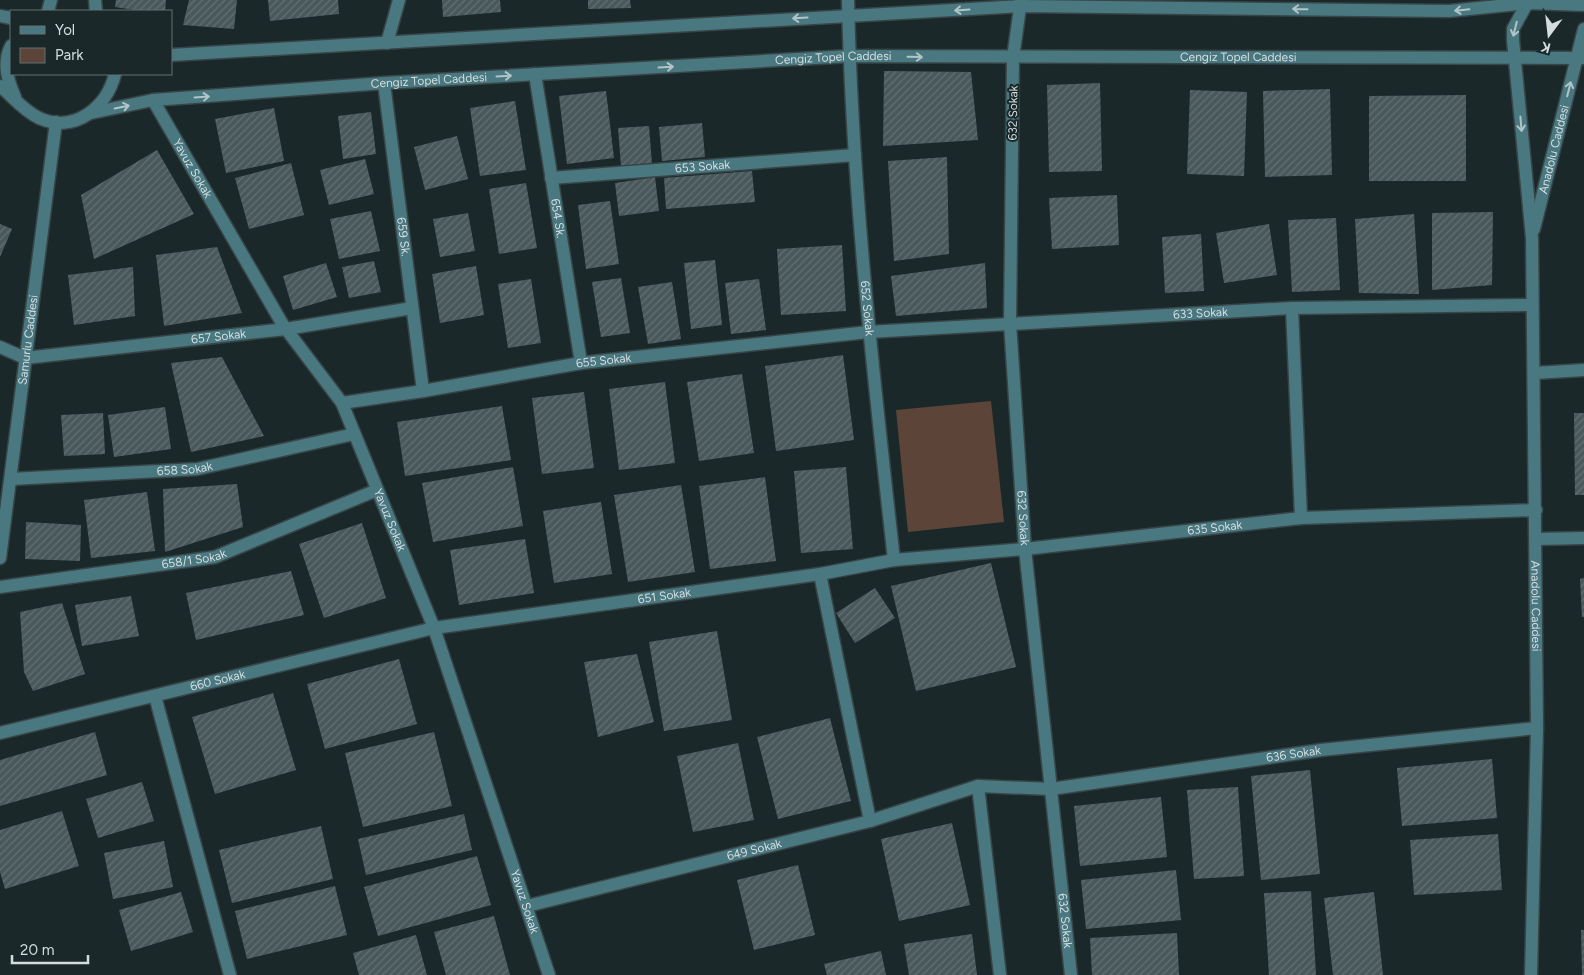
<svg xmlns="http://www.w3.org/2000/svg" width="1584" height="975" font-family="Figtree,sans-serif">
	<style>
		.park { fill: #5c4538 }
		.building { fill: url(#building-hatch) }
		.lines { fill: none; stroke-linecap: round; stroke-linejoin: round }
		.minor-casing { stroke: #384547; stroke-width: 15 }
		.minor { stroke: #497880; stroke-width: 12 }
		.oneway { stroke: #b1c4c7 }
		.labels { text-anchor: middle; stroke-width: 4; stroke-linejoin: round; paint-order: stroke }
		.street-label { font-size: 12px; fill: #d4dddf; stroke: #1a282a }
	</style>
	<defs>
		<pattern id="building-hatch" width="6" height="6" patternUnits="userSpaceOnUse" patternTransform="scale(1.25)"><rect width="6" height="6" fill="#49585b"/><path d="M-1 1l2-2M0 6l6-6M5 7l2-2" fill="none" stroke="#627072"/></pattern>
	</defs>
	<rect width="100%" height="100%" fill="#1a282a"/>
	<path class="park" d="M991,401L1004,522L908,532L896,410Z"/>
	<path class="building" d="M116,0H166L165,11H142L115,7Z
		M189,0H237L234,29L183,25Z
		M268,0H338L339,14L270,21Z
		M442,0H500L501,12L443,17Z
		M588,0H630L631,8L588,9Z
		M884,71L971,72L978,140L883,146Z
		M1100,83L1102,171L1049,172L1047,85Z
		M1330,89L1332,175L1265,177L1263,91Z
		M1190,90L1247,92L1244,176L1187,174Z
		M606,91L614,158L567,164L559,96Z
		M1466,95V181H1369V96Z
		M515,101L526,170L480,176L470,108Z
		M274,108L284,161L226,173L215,119Z
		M371,112L376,154L343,159L338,116Z
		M702,123L705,157L662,161L659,127Z
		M649,126L652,164L621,166L618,128Z
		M457,136L468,179L425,190L414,147Z
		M157,150L194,214L94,259L81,195Z
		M947,157L949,254L894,261L888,161Z
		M365,159L374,194L329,205L320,170Z
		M291,163L304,215L249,229L235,178Z
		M752,171L755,202L666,209L664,178Z
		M655,177L659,211L619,216L615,183Z
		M526,183L537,248L499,254L489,189Z
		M1117,195L1119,245L1052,249L1049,198Z
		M610,201L619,264L586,269L578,205Z
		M371,211L380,251L339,259L330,219Z
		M1493,212L1492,285L1432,290V213Z
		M468,213L475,251L440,257L433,219Z
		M1414,214L1419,294L1359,293L1355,219Z
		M1336,218L1340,290L1292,292L1288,220Z
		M0,224L12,229L0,257Z
		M1269,224L1277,275L1224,283L1216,233Z
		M1201,234L1204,291L1165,293L1162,237Z
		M842,245L846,311L781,315L777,249Z
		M217,247L242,313L164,326L156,255Z
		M715,260L722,325L691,329L684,263Z
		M374,261L381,292L349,298L342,267Z
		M326,263L337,297L293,310L283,276Z
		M985,263L987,308L896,316L891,276Z
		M476,266L484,315L440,323L432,274Z
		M133,267L135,316L74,325L68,275Z
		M621,278L630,333L601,337L592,282Z
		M531,279L541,343L508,348L498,284Z
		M759,279L766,330L731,334L725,283Z
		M672,282L681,339L648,344L638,287Z
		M843,355L854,440L776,451L765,366Z
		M222,357L264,436L191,452L171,363Z
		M742,374L754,453L699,461L687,382Z
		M665,382L675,463L619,470L609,389Z
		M584,392L594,468L542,474L532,398Z
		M502,406L511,460L405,476L397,422Z
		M165,407L171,449L114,457L108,415Z
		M103,413L105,454L64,456L61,415Z
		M1574,413H1584V495H1575Z
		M513,467L523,526L433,542L422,483Z
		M846,467L853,549L801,553L794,471Z
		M765,477L776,561L710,569L699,486Z
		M237,484L243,527L165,552L163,489Z
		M681,485L695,572L628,582L614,495Z
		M147,492L155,551L91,558L84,500Z
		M601,502L612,574L554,583L543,511Z
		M26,522L81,525L80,561L25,559Z
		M362,523L386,598L324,618L299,544Z
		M525,539L534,593L459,605L450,550Z
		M991,563L1016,667L916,691L891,586Z
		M291,571L304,615L196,640L186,593Z
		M1584,578V617H1582L1580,579Z
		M875,588L895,618L855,643L836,613Z
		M131,596L139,636L82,646L75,605Z
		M62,603L85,674L33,691L24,672L20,612Z
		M717,631L732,720L664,731L649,642Z
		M637,654L654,722L598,737L584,662Z
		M399,659L417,724L325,749L307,684Z
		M273,693L296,770L215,794L192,717Z
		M830,718L851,801L778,819L757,737Z
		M95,732L107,775L0,806V760Z
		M434,732L452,806L363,827L345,753Z
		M738,743L754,820L693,832L677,756Z
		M1492,759L1497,818L1402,826L1397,768Z
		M1310,770L1320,874L1261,880L1251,776Z
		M142,782L154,821L98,838L86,799Z
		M1238,787L1244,876L1194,879L1187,790Z
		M1161,797L1167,857L1080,866L1074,806Z
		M62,811L79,866L5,889L0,872V830Z
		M464,814L472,850L366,875L358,839Z
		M952,823L970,905L899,921L881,839Z
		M321,826L333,879L232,903L219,850Z
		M1498,834L1502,890L1414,895L1410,840Z
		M164,841L173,887L113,899L104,853Z
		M477,856L491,905L378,936L364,887Z
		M798,865L815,935L754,950L737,880Z
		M1176,870L1181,920L1086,929L1081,880Z
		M335,886L347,935L247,959L235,911Z
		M1311,891L1316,975H1269L1264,893Z
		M181,892L193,932L131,951L119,910Z
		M1374,892L1383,975H1333L1324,898Z
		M494,916L510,975H446L434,932Z
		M1581,930H1584V975H1582Z
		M1177,933L1179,975H1092L1090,938Z
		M972,934L977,975H909L904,944Z
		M416,935L427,975H359L353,953Z
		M881,951L886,975H827L824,964Z"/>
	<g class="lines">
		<defs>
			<g id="minor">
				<path d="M95,0L96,11"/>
				<path id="s1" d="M848,0C852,187 873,373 894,560"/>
				<path id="s2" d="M1021,0L1013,58L1010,323L1025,549L1071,975"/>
				<path id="s3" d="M1529,0L1513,29V40L1532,238L1537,728L1531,975"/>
				<path d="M48,11L51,0"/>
				<path d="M0,16L11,18"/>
				<path d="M387,43L399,0"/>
				<path d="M11,46C2,63 8,81 15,97"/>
				<path d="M171,55L1021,6L1449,11L1528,3L1584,5"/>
				<path id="s4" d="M535,74L581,363"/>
				<path id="s5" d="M384,83L423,391"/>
				<path d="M0,86C13,97 24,111 39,118C75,134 107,107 115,74"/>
				<path id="s6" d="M153,100L283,325L342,403L434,628L549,975"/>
				<path id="s7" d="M91,113L153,100L384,83L850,56L1584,58"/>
				<path id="s8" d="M551,178L855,155"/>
				<path id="s9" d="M1534,229L1584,29"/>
				<path d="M1292,308L1301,518"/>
				<path id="s10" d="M0,347L25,358L286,329L412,308"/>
				<path d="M1534,373L1584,370"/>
				<path id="s11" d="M342,403L423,391L581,363L868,332L1292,308L1532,305"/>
				<path id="s12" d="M11,479L197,469L354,434"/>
				<path d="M1536,539L1584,538"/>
				<path id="s13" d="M0,558L56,122"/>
				<path d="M820,574L870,821"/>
				<path id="s14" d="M0,587L215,557L377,490"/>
				<path d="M155,696L230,975"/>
				<path id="s15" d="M0,733L434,628L820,574L894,560L1025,549L1301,518L1536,510"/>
				<path d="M978,786L1000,975"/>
				<path id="s16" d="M527,906L870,821L978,786L1051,789L1321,750L1537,728"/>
			</g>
		</defs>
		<use href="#minor" class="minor-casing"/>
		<use href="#minor" class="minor"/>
	</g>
	<defs><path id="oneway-shaft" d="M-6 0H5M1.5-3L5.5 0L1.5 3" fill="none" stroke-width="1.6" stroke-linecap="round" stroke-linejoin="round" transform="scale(1.25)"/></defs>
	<g class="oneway">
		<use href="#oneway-shaft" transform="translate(1300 9) rotate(-179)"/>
		<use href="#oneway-shaft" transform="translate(962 10) rotate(176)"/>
		<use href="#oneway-shaft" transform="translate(1462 10) rotate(174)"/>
		<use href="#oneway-shaft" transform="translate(800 18) rotate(177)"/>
		<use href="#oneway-shaft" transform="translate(1515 29) rotate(104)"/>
		<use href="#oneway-shaft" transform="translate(915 57) rotate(1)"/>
		<use href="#oneway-shaft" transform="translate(666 67) rotate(-3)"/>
		<use href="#oneway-shaft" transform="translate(504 76) rotate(-3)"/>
		<use href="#oneway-shaft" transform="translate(1569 89) rotate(-76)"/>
		<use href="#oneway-shaft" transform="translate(202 97) rotate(-4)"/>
		<use href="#oneway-shaft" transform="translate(122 107) rotate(-12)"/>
		<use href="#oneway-shaft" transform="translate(1521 124) rotate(85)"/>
	</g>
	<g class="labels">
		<g class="street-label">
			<text dy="4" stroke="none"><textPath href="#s7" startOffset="745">Cengiz Topel Caddesi</textPath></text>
			<text dy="4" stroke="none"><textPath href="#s7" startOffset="1150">Cengiz Topel Caddesi</textPath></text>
			<text dy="4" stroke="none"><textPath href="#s7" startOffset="340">Cengiz Topel Caddesi</textPath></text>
			<text transform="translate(1013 113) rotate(-89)" y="4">632 Sokak</text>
			<text dy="4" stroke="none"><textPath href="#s9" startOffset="82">Anadolu Caddesi</textPath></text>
			<text dy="4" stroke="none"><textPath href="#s8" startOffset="152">653 Sokak</textPath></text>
			<text dy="4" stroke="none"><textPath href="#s6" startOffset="79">Yavuz Sokak</textPath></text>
			<text dy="4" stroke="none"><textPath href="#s4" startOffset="146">654 Sk.</textPath></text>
			<text dy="4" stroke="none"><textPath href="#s5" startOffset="155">659 Sk.</textPath></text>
			<text dy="4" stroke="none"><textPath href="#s1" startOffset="309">652 Sokak</textPath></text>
			<text dy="4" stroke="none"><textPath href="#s11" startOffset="864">633 Sokak</textPath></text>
			<text dy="4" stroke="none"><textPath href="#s10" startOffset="222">657 Sokak</textPath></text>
			<text dy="4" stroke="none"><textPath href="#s13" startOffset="220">Samurlu Caddesi</textPath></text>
			<text dy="4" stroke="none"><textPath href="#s11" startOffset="265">655 Sokak</textPath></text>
			<text dy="4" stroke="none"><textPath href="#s12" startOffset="174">658 Sokak</textPath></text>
			<text dy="4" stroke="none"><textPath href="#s2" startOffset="519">632 Sokak</textPath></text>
			<text dy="4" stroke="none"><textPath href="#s6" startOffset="484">Yavuz Sokak</textPath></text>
			<text dy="4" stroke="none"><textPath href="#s15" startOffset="1234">635 Sokak</textPath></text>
			<text dy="4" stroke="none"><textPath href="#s14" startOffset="196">658/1 Sokak</textPath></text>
			<text dy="4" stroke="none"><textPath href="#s15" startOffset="679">651 Sokak</textPath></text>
			<text dy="4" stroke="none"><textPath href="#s3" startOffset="611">Anadolu Caddesi</textPath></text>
			<text dy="4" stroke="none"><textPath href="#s15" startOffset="224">660 Sokak</textPath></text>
			<text dy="4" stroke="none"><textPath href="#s16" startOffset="785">636 Sokak</textPath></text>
			<text dy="4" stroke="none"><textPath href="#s16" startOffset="234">649 Sokak</textPath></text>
			<text dy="4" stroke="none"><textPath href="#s6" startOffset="889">Yavuz Sokak</textPath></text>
			<text dy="4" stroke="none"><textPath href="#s2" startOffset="924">632 Sokak</textPath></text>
		</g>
	</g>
	<rect x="10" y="10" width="162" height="65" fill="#1a282a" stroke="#647072"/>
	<rect x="20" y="26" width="25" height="8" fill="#497880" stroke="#647072"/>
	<text x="55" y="35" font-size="15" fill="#d4dddf">Yol</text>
	<rect x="20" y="48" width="25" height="15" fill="#5c4538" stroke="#647072"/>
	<text x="55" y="60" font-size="15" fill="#d4dddf">Park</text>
	<g transform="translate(1549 35) rotate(195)" stroke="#1a282a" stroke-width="4" paint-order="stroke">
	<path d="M0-4L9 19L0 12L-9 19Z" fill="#d4dddf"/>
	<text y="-8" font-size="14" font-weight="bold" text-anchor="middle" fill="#d4dddf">K</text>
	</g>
	<path d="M12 955v8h76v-8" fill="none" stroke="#d4dddf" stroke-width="2.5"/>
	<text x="20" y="955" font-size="15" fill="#d4dddf" stroke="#1a282a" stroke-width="4" paint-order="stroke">20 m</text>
</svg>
